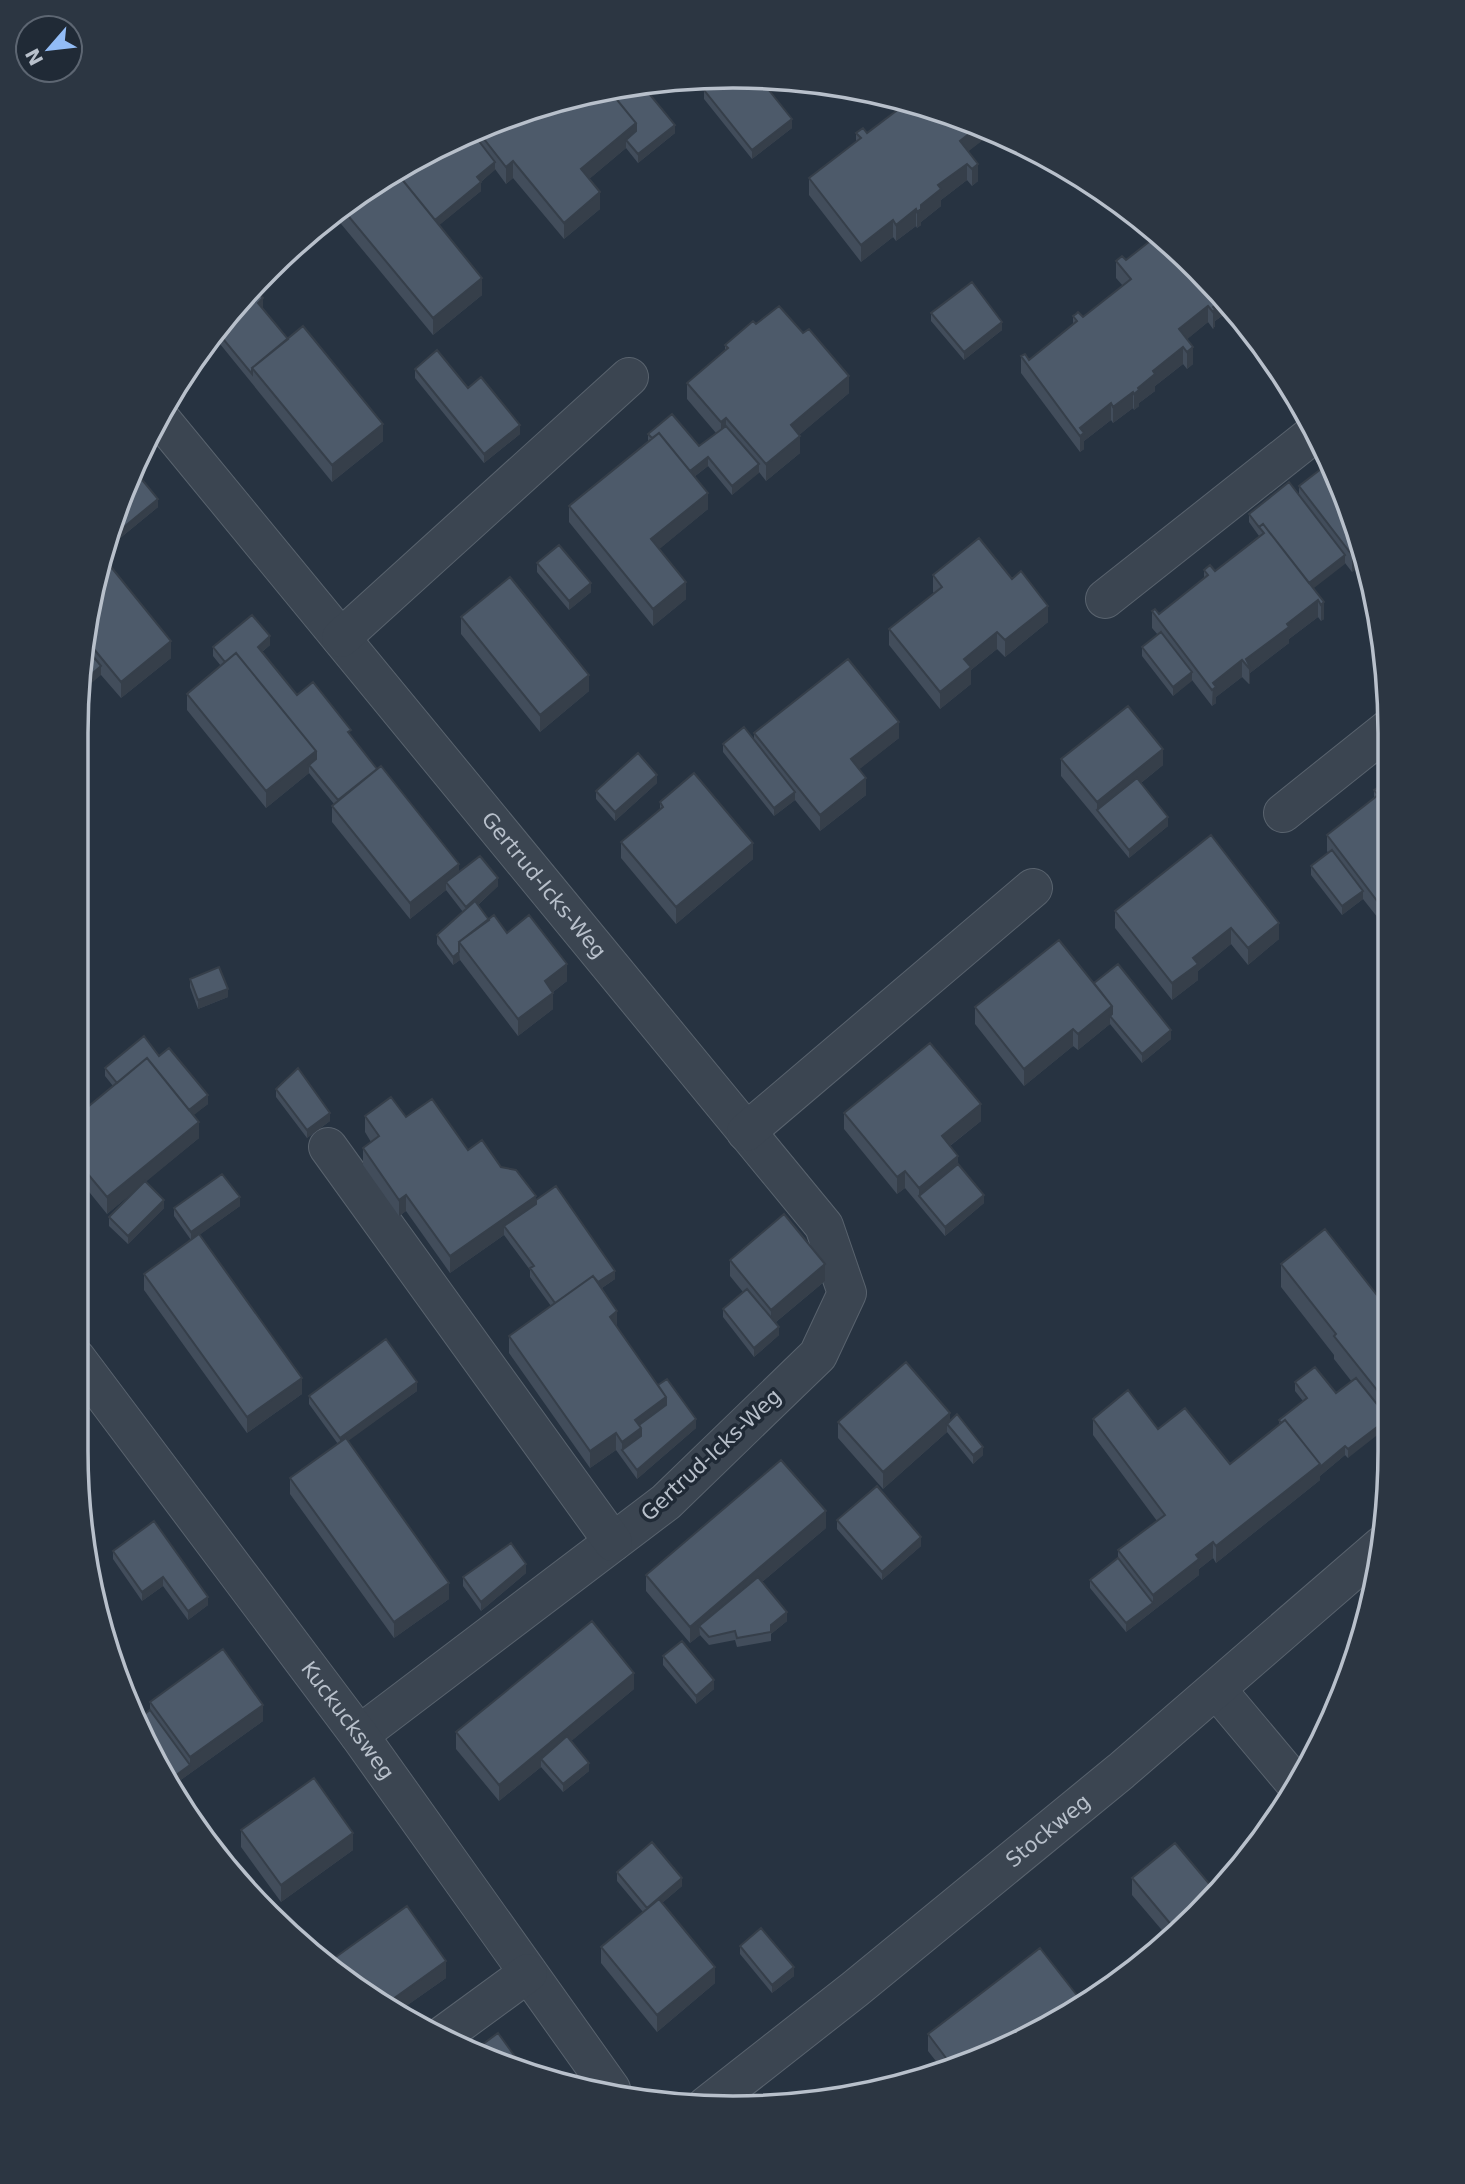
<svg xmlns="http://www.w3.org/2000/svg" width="1465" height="2184" font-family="'DejaVu Sans',sans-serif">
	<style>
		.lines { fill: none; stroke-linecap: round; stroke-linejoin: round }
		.minor-casing { stroke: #59636e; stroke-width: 40 }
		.minor { stroke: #3b4551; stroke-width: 38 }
		.wall { fill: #424d5b }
		.shaded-wall { fill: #363f4a }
		.building { fill: #4d5a6a; stroke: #363f4a; stroke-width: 2 }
		.labels { text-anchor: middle; stroke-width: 7; stroke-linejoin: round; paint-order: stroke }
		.street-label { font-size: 21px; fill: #b8c0cb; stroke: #202a36 }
		.rim { fill: none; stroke: #b8c0cb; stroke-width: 3.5 }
	</style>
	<rect width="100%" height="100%" fill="#273341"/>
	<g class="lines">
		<defs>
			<g id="minor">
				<path id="s1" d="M159,417L824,1226L847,1293L818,1355L666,1502L359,1735"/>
				<path d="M1105,599L1316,432"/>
				<path d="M341,638L629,377"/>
				<path d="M1283,813L1388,729"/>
				<path d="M746,1132L1033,888"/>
				<path d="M328,1147L613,1542"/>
				<path id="s2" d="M76,1358L359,1735L611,2089"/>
				<path d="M1217,1690L1295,1783"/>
				<path d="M442,2036L528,1973"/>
				<path id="s3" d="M706,2106L855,1989L1121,1771L1381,1546"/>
			</g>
		</defs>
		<use href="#minor" class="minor-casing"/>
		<use href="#minor" class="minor"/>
	</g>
	<path class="wall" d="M704,90L792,128L752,159L704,99Z
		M563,98L675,133L638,163L626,148L589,179L600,209L564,239L513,178L506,184L495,169L481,182V191L439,225L482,295L433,335L332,213L333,211L396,172L400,177L475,133V130Z
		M906,101L944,110L997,134L991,139L988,136L968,151L978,181L972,186L967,180L941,200V206L921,222V225L917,228L916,226L896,241L893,237L861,262L809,195V178L856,142V133H867L907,103Z
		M1166,239L1234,311L1231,314L1229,311L1215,321V326L1213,329L1208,322L1187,339L1193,364L1187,369L1183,364L1155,386V391L1139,403V406L1134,410L1133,408L1113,423L1111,420L1084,441V449L1080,452L1021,373V356L1029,360L1073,324V316L1083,317L1123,286L1116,278V261L1126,260Z
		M239,299L263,307L262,308L288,339L383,441L332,482L220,344L217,346L211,339Z
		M931,313L1002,330L964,360L931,321Z
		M756,324L849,393L799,435L800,453L766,481L759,472L732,495L708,466L694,477L708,509L659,549L686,599L653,626L569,522V506L648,441V434L699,446L716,433L687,399V383L725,351V345Z
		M415,369L468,388L520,434L484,463L415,378Z
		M1330,462L1367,561L1352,572L1345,563L1313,588L1324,602V619L1321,621L1318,617L1289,639V643L1250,673V684H1249L1242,677L1216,697V703L1212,706L1192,680L1173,696L1142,656V647L1158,635L1152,628V611L1159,614L1204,578V570L1215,571L1259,536L1249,522V514L1299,495V486Z
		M134,470L158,507L119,539L115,534Z
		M107,562L171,658L121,698L101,675L81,646Z
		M537,563L591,592L569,610L537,572Z
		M933,575L1048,622L1005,657L997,649L971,670V684L940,709L889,645V629L934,593L933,592Z
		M461,617L589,691L540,732L461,634Z
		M270,645L262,652L297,695L351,736L459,872L498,886L478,905L489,920L567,981L553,992V1009L518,1036L460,960L453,965L437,944V935L463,912L446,890L410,919L332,822V806L334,804L309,773L266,808L187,710V694L221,666L213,656V647Z
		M754,733L899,738L859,769L866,795L820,831L795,800L774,816L723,752V744L754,739Z
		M1061,759L1163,765L1141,783L1168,826L1129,858L1061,776Z
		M657,783L615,821L596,799V791Z
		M1379,787L1378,918L1363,899L1342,915L1311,875V866L1328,853L1327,851V835L1374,798V790Z
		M660,802L753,859L676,924L621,858V842L660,810Z
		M1211,835L1279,939L1248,965L1231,944L1198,971V980L1172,1000L1115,928V911Z
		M190,979L228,997L198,1009L190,987Z
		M1094,983L1171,1039L1142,1063L1110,1024L1078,1050L1073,1046L1024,1086L975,1024V1007Z
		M159,1056L208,1104L193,1115L199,1138L146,1181L164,1208L128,1244L109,1226V1217L138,1188L107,1214L77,1177L78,1115L113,1086L105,1076V1068Z
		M276,1089L330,1121L307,1138L276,1097Z
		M844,1113L981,1121L950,1146L958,1164L984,1203L945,1236L905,1188L897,1194L844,1129Z
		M365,1116L406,1117L501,1167L615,1279L602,1288L617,1327L658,1385L696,1428L637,1479L616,1450L590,1468L509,1353V1336L551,1306L530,1277V1270L504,1235L450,1273L406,1211L399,1216L363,1165V1148L371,1142L365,1132Z
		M240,1206L199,1235L302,1394L247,1433L144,1290V1274L191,1240L174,1216V1208Z
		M730,1260L825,1281L776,1322L779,1335L754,1357L723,1317V1309L743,1292L730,1276Z
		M1281,1264L1384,1304L1385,1303V1408L1382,1410L1348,1458L1345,1455L1320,1476V1480L1216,1563L1213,1558L1199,1569V1575L1126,1632L1090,1588V1580L1118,1558V1550L1157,1521L1093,1435V1419L1158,1429L1230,1464L1279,1425V1420L1303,1401L1295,1391V1382L1336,1393L1352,1382L1334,1359V1355L1281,1287Z
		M417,1391L347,1441L449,1599L394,1638L290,1494V1478L338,1444L309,1404V1396Z
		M950,1421L983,1455L973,1464L947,1432L883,1489L838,1438V1422Z
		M837,1520L921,1546L882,1580L837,1529Z
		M826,1528L762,1582L787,1621L771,1634V1641L737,1647L735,1640L709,1645L700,1635L690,1643L646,1591V1575Z
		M113,1551L208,1597V1605L188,1620L163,1586L142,1601L113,1559Z
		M526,1573L481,1611L463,1586V1577Z
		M663,1656L714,1689L696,1704L663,1665Z
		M634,1689L571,1741L589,1771L563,1792L541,1767L499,1801L456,1749V1732Z
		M150,1702L263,1721L171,1787L138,1719L150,1710Z
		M241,1830L353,1850L281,1902L241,1847Z
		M617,1872L682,1886L662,1903L715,1983L657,2032L601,1963V1947L643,1912L617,1881Z
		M1132,1878L1217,1893L1166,1935L1132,1895Z
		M740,1946L794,1976L772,1993L740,1954Z
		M333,1959L446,1978L399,2011L333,1973Z
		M1061,2020L943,2070L928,2051V2034Z"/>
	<path class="shaded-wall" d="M792,119V128L752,159V150Z
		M636,123V140H626V148L581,186V169Z
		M675,125V133L638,163V154Z
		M979,126L988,130V136L960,158V141Z
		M991,132L997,134L991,139Z
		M513,161V178L506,184V167Z
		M495,162V170L477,185V177Z
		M967,164V180L941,200V206L921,222V225L917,228V212L921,205L938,185Z
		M978,164V181L972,186V169Z
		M481,182V191L431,232V223Z
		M600,192V209L564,239V223Z
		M916,209V226L896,241V225Z
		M893,220V237L861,262V245Z
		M482,278V295L433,335V318Z
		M263,298V307L258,312V303Z
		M1223,299L1229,306V311L1215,321V326L1213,329V307Z
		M1208,306V322L1179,346V329Z
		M1002,322V330L964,360V352Z
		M220,335V344L217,346V337Z
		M1183,347V364L1155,386V391L1139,403V406L1134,410V394L1138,388L1153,371Z
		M1193,347V364L1187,369V352Z
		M849,376V393L791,442V425Z
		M1133,392V408L1113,423V407Z
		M1111,403V420L1084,441V449L1080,452V428Z
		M726,418V434L721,439V422Z
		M383,424V441L332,482V465Z
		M520,425V434L484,463V454Z
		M800,436V453L766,481V464Z
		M708,457V466L686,483V475Z
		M759,464V473L732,495V486Z
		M708,493V509L651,556V539Z
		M158,499V507L119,539V531Z
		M1362,548L1367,561L1352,572V555Z
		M1345,555V564L1305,595V586Z
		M686,582V599L653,626V609Z
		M591,583V592L569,610V601Z
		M1318,600V617L1289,639V643L1250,673V684H1249V668L1246,659L1287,624Z
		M1324,602V619L1321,621V605Z
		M1048,606V622L1005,657V640Z
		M997,632V649L971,670V684L940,709V692L964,659Z
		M270,636V645L258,655V647Z
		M171,641V658L121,698V682Z
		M1242,660V677L1216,697V703L1212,706L1213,683Z
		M101,666V675L81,692V683Z
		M1192,672V681L1173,696V687Z
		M589,675V691L540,732V715Z
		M899,722V738L851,776V759Z
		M1163,749V765L1101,815L1097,810V802Z
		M316,751V767L309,765V773L266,808V791Z
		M657,775V783L615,821V812Z
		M866,778V795L820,831V815Z
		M795,792V800L774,816V808Z
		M1168,817V826L1129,858V850Z
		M753,843V859L676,924V907Z
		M459,864V880L446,882V890L410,919V903Z
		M498,878V886L466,916V907Z
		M1363,891V899L1342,915V906Z
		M1387,894V911L1378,918V902Z
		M1279,923V939L1248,965V948Z
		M1231,928V944L1198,971V980L1172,1000V983L1193,958Z
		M459,952L460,960L453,965V957Z
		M567,964V981L545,998V981Z
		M228,989V997L198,1009V1000Z
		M553,993V1009L518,1036V1019Z
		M1112,1006V1018L1110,1016V1024L1078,1050V1034Z
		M1073,1029V1046L1024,1086V1069Z
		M1171,1030V1039L1142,1063V1054Z
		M208,1095V1104L185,1122V1113Z
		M981,1104V1121L942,1152V1136Z
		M330,1113V1121L307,1138V1130Z
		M199,1122V1138L107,1214V1197Z
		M958,1156V1173L919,1196V1188Z
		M905,1171V1188L897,1194V1177Z
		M406,1195V1211L399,1216V1200Z
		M984,1195V1203L945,1236V1227Z
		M536,1196V1212L504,1226V1235L450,1273V1256Z
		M240,1197V1206L191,1241V1232Z
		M164,1200V1208L128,1244V1236Z
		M825,1264V1281L771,1326V1310Z
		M615,1271V1279L559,1317V1308Z
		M617,1311V1327L610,1317Z
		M779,1327V1335L754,1357V1348Z
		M302,1378V1394L247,1433V1417Z
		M417,1382V1391L340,1447V1438Z
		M1385,1384V1408L1377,1414V1390Z
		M666,1397V1413L641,1444L622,1450V1442L635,1420Z
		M85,1401V1410L75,1416L76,1408Z
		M950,1413V1428L947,1424V1432L883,1489V1472Z
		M696,1419V1428L637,1479V1470Z
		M1385,1421V1429L1348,1458V1449Z
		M616,1433V1450L590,1468V1451Z
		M1345,1446V1455L1320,1476V1480L1216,1563V1546L1320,1464Z
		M983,1447V1455L973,1464V1455Z
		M826,1511V1528L704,1631L699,1626L700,1635L690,1643V1627Z
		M921,1537V1546L882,1580V1572Z
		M1213,1542V1558L1199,1569V1575L1126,1632V1623L1153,1603V1595L1196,1555Z
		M526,1564V1573L481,1611V1602Z
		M163,1577V1586L142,1601V1592Z
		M449,1583V1599L394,1638V1622Z
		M208,1597V1605L188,1620V1611Z
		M787,1612V1621L771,1634V1625Z
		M634,1673V1689L545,1763L541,1759V1767L499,1801V1785Z
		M714,1680V1689L696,1704V1696Z
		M263,1705V1721L171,1787L168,1781L190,1765V1757Z
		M589,1763V1771L563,1792V1784Z
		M353,1833V1850L281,1902V1885Z
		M682,1878V1886L647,1916V1908Z
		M446,1961V1978L399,2011L386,2004Z
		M715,1967V1983L657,2032V2015Z
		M794,1967V1976L772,1993V1985Z"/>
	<path class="building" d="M721,78L760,79L792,119L752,150L704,90Z
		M642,85L675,125L638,154L626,140L636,131V123L609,90Z
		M609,90L636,123L581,169L600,192L564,223L513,161L506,167L477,130L563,98Z
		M908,102L944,110L979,126L960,141L978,164L972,169L967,164L938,185L941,189L921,205V209L917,212L916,209L896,225L893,220L861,245L809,178L861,138L856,133L863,128L867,133Z
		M473,131L475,133V136L495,162L477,177L481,182L435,220L400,177L443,143Z
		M396,172L482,278L433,318L340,206Z
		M1159,234L1166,239L1223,299L1213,307L1215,309L1213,312L1208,306L1179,329L1193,347L1187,352L1183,347L1153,371L1155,374L1138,388L1139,390L1134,394L1133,392L1113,407L1111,403L1080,428L1084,433L1080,436L1021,356L1025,354L1029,360L1077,321L1073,316L1076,314L1078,312L1083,317L1131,279L1116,261L1122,256L1126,260Z
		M972,282L1002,322L964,352L931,313Z
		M253,286L263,298L258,303L288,339L252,368V374L220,335L217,337L215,335L239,299Z
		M779,306L803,333L809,329L849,376L791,425L800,436L766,464L726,418L721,422L720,421L687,383L728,348L725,345L753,321L756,324Z
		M303,326L383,424L332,465L252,368Z
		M437,350L468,388L481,377L520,425L484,454L415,369Z
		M672,414L699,446L726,426L759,464L732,486L708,457L690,471L659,433L652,438L648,434Z
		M659,433L708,493L651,539L686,582L653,609L569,506Z
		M1330,462L1362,548L1352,555L1299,486Z
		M134,470L158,499L119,531L117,528Z
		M1289,482L1345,555L1309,583L1263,524L1259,527L1249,514Z
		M1263,524L1324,602L1321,605L1318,600L1287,624L1289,627L1246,659L1250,667L1249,668L1242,660L1213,683L1216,687L1212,690L1152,611L1155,609L1159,614L1208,575L1204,570L1210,565L1215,571L1264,533L1259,527Z
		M979,538L1012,579L1021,571L1048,606L1005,640L997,632L964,659L971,667L940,692L889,629L942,587L933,575Z
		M559,545L591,583L569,601L537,563Z
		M107,562L171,641L121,682L84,637Z
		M510,577L589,675L540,715L461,617Z
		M252,615L270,636L258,647L297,695L313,682L351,730L348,732L377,769L338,800L309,765L316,759V751L236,653L225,662L213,647Z
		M1161,632L1192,672L1173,687L1142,647Z
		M82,643L101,666L81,683V646Z
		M236,653L316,751L266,791L187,694Z
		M848,659L899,722L851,759L866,778L820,815L754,733Z
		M1128,706L1163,749L1097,802L1061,759Z
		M744,727L795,792L774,808L723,744Z
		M638,753L657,775L615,812L596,791Z
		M381,766L459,864L410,903L332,806Z
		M694,773L753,843L676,907L621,842L663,807L660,802Z
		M1137,778L1168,817L1129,850L1097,810Z
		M1379,787L1383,791L1388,788L1387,894L1378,902L1327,835L1378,795L1374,790Z
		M1211,835L1279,923L1248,948L1231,928L1193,958L1198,964L1172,983L1115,911Z
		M1332,850L1363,891L1342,906L1311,866Z
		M480,856L498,878L466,907L446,882Z
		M475,901L489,920L459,942V952L453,957L437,935Z
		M494,915L507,933L529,915L567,964L545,981L553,993L518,1019L459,942Z
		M1059,940L1112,1006L1078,1034L1073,1029L1024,1069L975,1007Z
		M1118,964L1171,1030L1142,1054L1110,1016L1112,1014V1006L1094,983Z
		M219,967L228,989L198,1000L190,979Z
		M144,1036L159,1056L169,1048L208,1095L189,1110L147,1058L117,1083L105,1068Z
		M930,1043L981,1104L942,1136L958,1156L919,1188L905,1171L897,1177L844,1113Z
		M147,1058L199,1122L107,1197L77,1161L78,1115Z
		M298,1068L330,1113L307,1130L276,1089Z
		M391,1097L406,1117L432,1099L468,1150L482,1140L501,1167L516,1170L536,1196L450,1256L406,1195L399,1200L363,1148L379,1136L365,1116Z
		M958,1164L984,1195L945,1227L919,1196Z
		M222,1174L240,1197L191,1232L174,1208Z
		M145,1181L164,1200L128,1236L109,1217Z
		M556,1186L615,1271L598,1282L593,1276L555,1303L530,1268L534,1266L504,1226L536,1204V1200Z
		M784,1214L825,1264L771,1310L730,1260Z
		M1325,1229L1384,1304L1385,1303V1384L1377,1390L1334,1336L1336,1334L1281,1264Z
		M199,1234L302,1378L247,1417L144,1274Z
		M593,1276L617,1311L610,1317L666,1397L635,1420L641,1428L622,1442L616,1433L590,1451L509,1336Z
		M747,1289L779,1327L754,1348L723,1309Z
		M386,1339L417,1382L340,1438L309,1396Z
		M906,1362L950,1413L883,1472L838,1422Z
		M1315,1367L1336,1393L1356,1378L1385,1414V1421L1348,1449L1345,1446L1320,1467V1464L1285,1420L1281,1423L1279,1420L1307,1398L1295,1382Z
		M667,1379L696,1419L637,1470L622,1450L641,1436V1428L639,1425L666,1405V1397L658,1385Z
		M76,1389L85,1401L76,1408Z
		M1128,1390L1158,1429L1185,1408L1230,1464L1285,1420L1320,1464L1216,1546L1213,1542L1196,1555L1199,1559L1153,1595L1118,1550L1165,1515L1093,1419Z
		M957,1414L983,1447L973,1455L947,1424Z
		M346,1438L449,1583L394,1622L290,1478Z
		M781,1460L826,1511L690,1627L646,1575Z
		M877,1486L921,1537L882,1572L837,1520Z
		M154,1521L208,1597L188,1611L163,1577L142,1592L113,1551Z
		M511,1543L526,1564L481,1602L463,1577Z
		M1118,1558L1153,1603L1126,1623L1090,1580Z
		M758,1577L787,1612L771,1625V1632L737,1638L735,1631L709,1637L699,1626Z
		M592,1621L634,1673L499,1785L456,1732Z
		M682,1641L714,1680L696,1696L663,1656Z
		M223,1649L263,1705L190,1757L150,1702Z
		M150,1710L190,1765L168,1781L138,1719Z
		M567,1736L589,1763L563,1784L541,1759Z
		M314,1778L353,1833L281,1885L241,1830Z
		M652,1842L682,1878L647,1908L617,1872Z
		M1175,1843L1217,1893L1174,1928L1132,1878Z
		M659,1899L715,1967L657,2015L601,1947Z
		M407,1906L446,1961L386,2004L350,1983L333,1959Z
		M761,1928L794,1967L772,1985L740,1946Z
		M1040,1948L1083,2003L1061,2020L952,2066L928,2034Z
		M498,2033L524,2069L481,2059L471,2053Z"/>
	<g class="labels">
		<g class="street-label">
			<text dy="7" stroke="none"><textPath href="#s1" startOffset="606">Gertrud-Icks-Weg</textPath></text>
			<text transform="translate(711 1455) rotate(-43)" y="7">Gertrud-Icks-Weg</text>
			<text dy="7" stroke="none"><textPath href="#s2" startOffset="453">Kuckucksweg</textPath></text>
			<text dy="7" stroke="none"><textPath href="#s3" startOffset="439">Stockweg</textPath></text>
		</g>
	</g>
	<path d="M0 0H1465V2184H0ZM733 88H733A645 645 0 0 1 1378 733V1451A645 645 0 0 1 733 2096H733A645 645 0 0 1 88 1451V733A645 645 0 0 1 733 88Z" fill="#2c3642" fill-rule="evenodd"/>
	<path class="rim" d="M733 88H733A645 645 0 0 1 1378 733V1451A645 645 0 0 1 733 2096H733A645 645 0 0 1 88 1451V733A645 645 0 0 1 733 88Z"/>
	<g transform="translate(49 49) rotate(242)"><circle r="33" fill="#202a36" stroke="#5d6672" stroke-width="2"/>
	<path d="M0-5L12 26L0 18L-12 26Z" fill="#92bcf6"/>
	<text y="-10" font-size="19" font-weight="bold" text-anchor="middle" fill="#b8c0cb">N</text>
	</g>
</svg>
